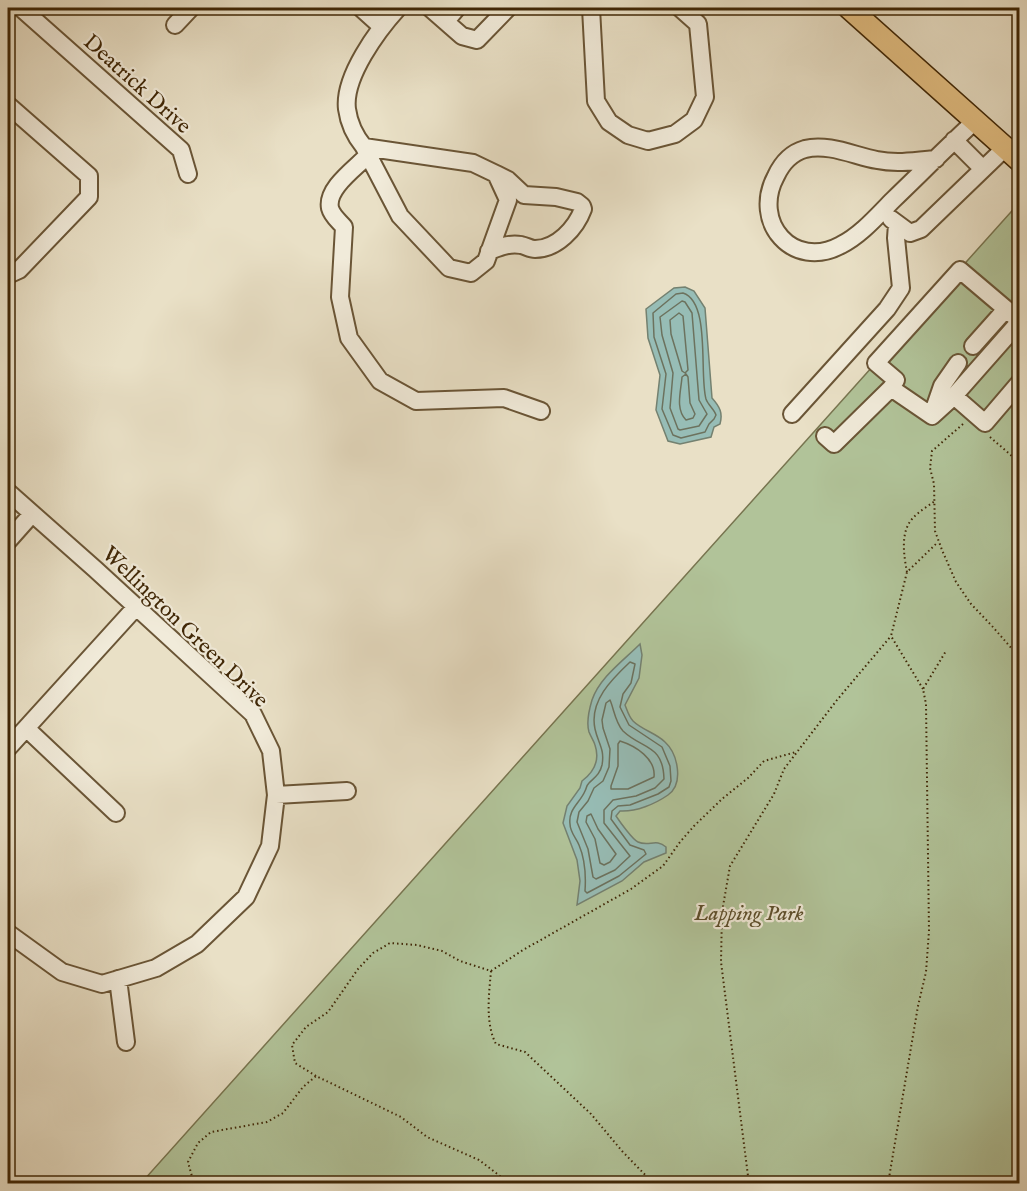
<svg xmlns="http://www.w3.org/2000/svg" width="1027" height="1191" font-family="'IM FELL English',serif">
	<style>
		.green { fill: #b1c399; stroke: #787550; stroke-width: 1.5 }
		.water { fill: #97bdb6; stroke: #748170; stroke-width: 1.5 }
		.lines { fill: none; stroke-linecap: round; stroke-linejoin: round }
		.shore { stroke: #6c725e; stroke-width: 1.5 }
		.minor-casing { stroke: #6a5536; stroke-width: 20 }
		.major-casing { stroke: #402706; stroke-width: 24 }
		.path { stroke: #402706; stroke-width: 2; stroke-dasharray: 1.5 3; stroke-linecap: butt }
		.minor { stroke: #f1ebda; stroke-width: 16 }
		.major { stroke: #e4c083; stroke-width: 21 }
		.labels { text-anchor: middle; stroke-width: 4.5; stroke-linejoin: round; paint-order: stroke }
		.street-label { font-size: 22px; fill: #402706; stroke: #f1ebda }
		.park-label { font-size: 22px; font-style: italic; fill: #5c4e2b; stroke: #f1ebda }
	</style>
	<rect width="100%" height="100%" fill="#e9e0c6"/>
	<filter id="stains"><feTurbulence type="fractalNoise" baseFrequency=".00333" numOctaves="4"/><feColorMatrix values="0 0 0 0 .2 0 0 0 0 .09 0 0 0 0 .02 0 0 0 .5 -.17"/></filter>
	<radialGradient id="worn" r=".72"><stop offset=".6" stop-color="#630" stop-opacity="0"/><stop offset="1" stop-color="#630" stop-opacity=".3"/></radialGradient>
	<path class="green" d="M1019,203V1183L145,1184L143,1181Z"/>
	<path class="water" d="M685,287L694,291L705,308L712,398C720,407 723,413 720,424L714,427L711,437L680,444L668,441L656,410L660,375L648,338L646,309L674,288Z
		M640,644L642,655L639,678L625,705C627,710 629,717 633,721C642,730 656,733 665,742C678,754 684,784 668,795C655,804 636,812 620,811L616,816C620,822 633,840 638,842C649,847 656,838 666,847V853L644,862L622,881L577,905L580,881L577,860L563,823L567,806L580,788L582,781C594,772 600,760 595,745C594,741 591,737 589,732C586,722 589,710 592,700C600,677 623,661 640,644Z"/>
	<g class="lines">
		<path class="shore" d="M683,293C711,302 699,375 706,399C708,405 714,409 716,415L714,419L709,424L705,432L681,438L673,435L662,409L666,374L654,337L653,313L676,294Z
			M682,301L685,302L692,313L699,400L707,414L699,426L680,430L678,429L670,408L673,373L662,335L660,317Z
			M679,313L683,316L688,370L685,373L682,371L671,334L670,320Z
			M686,374L688,377L690,403L695,414L693,418L686,420C675,409 681,391 682,377Z
			M630,662L635,664L631,683L623,694L620,707L629,725L662,747L670,766L671,781L669,787L658,794L630,805L618,806L612,811L611,819L630,845L644,850L646,854L619,876L587,893L585,891C586,876 585,859 579,845C576,838 570,832 570,824C568,809 580,803 585,791C587,787 586,786 589,783C595,777 600,774 602,765C605,749 598,743 595,729C589,701 612,679 630,662Z
			M610,700C614,709 615,722 623,731C643,750 663,744 664,779L655,788L636,796L613,800L604,810V823L630,856L615,870L596,879L593,877L588,849L577,822L579,812L588,801L594,788L603,781L609,767L610,749L603,728L602,720L606,703Z
			M620,741C636,746 656,759 654,777L628,789H611V786L618,766V744Z
			M591,814L598,829L616,854L610,862L604,865L600,863L595,839L586,822L587,816Z"/>
		<defs>
			<path id="minor" d="M21,8L181,150L188,174
				M361,8L381,26
				M430,8L462,36L477,40L508,8
				M591,8L596,101L609,122L628,135L648,141L675,134L694,120L705,97L698,24L680,8
				M446,21L457,8
				M175,25L191,8
				M8,105L89,176V197L19,270L8,275
				M954,140L983,169
				M364,147L473,163L496,174L508,200L486,261L471,273L449,268L400,216Z
				M364,147C355,136 349,124 347,109C343,77 378,30 398,8
				M368,155C356,168 326,188 330,208C332,216 339,221 344,227L340,297L349,338L380,381L416,401L504,398L541,411
				M936,159C916,161 896,164 877,160C855,156 828,143 805,149C791,153 782,163 776,176C751,222 793,271 841,245C861,235 878,215 893,200C920,174 947,147 975,121
				M891,219L910,233L921,229L1005,148
				M489,251C500,247 509,243 521,245C526,246 530,249 535,249C557,249 576,228 583,209L582,206L577,202L556,197L524,195L508,180L496,174
				M1020,321L954,396L985,423L1020,382
				M973,346L1006,309L1014,316
				M891,388L932,416L954,396
				M933,412L942,386L958,363
				M792,414L887,309L901,288L896,238L897,224
				M825,436L834,444L891,388L896,380L876,363L960,270L1006,309
				M8,492L95,569L253,714L271,751L276,795L270,846L246,897L197,944L156,968L102,984L62,972L8,933
				M8,541L32,514
				M26,728L116,813
				M8,748L136,607
				M276,795L347,791
				M118,979L126,1042"/>
			<path id="major" d="M849,8L1020,161"/>
		</defs>
		<use href="#minor" class="minor-casing"/>
		<use href="#major" class="major-casing"/>
		<path class="path" d="M963,424L932,451L930,468L934,484L935,531L942,550L956,582L971,604L992,626L1020,658
			M990,437L1020,463
			M907,572C904,556 900,533 912,519C918,512 928,506 935,501
			M923,689L891,636L907,572L938,542
			M491,971L523,950L631,889L663,866L680,842L694,826L722,799L748,778L764,761L796,752
			M491,971C489,994 485,1023 496,1044L525,1052L591,1114L622,1151L654,1184
			M316,1076L295,1063L292,1045L306,1027L328,1012L358,969L373,953L390,943L417,945L442,951L460,961L491,971
			M194,1184L188,1162L198,1143L211,1132L267,1122L283,1113L303,1087L316,1076L401,1117L427,1137L479,1160L500,1176L517,1184
			M749,1184L721,962L722,912L730,866L774,794L784,769L837,700L891,636
			M888,1184L918,1006L926,972L929,931L926,704L923,689L946,651"/>
		<use href="#minor" class="minor"/>
		<use href="#major" class="major"/>
	</g>
	<g class="labels">
		<g class="street-label">
			<text transform="translate(138 83) rotate(42)" y="8">Deatrick Drive</text>
			<text transform="translate(186 626) rotate(44)" y="8">Wellington Green Drive</text>
		</g>
		<g class="park-label">
			<text x="749" y="920">Lapping Park</text>
		</g>
	</g>
	<rect width="1027" height="1191" fill="none" stroke="#e9e0c6" stroke-width="30"/>
	<rect x="9" y="9" width="1009" height="1173" fill="none" stroke="#402706" stroke-width="3"/>
	<rect x="15" y="15" width="997" height="1161" fill="none" stroke="#402706" stroke-width="1.5"/>
	<rect width="100%" height="100%" filter="url(#stains)"/>
	<rect width="100%" height="100%" fill="url(#worn)"/>
</svg>
